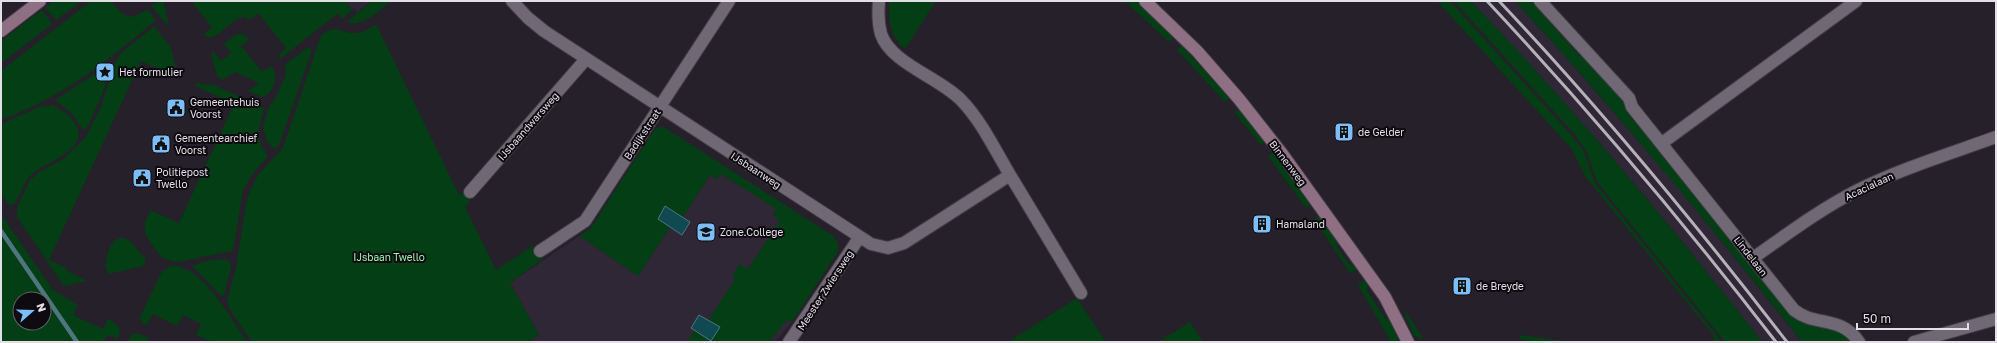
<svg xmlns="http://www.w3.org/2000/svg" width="1997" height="343" font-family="'Golos Text',sans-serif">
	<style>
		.built { fill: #2f2636 }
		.green { fill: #033e14; fill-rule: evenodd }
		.water { fill: #104951; stroke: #4f767e }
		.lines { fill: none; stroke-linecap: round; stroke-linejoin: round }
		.stream { stroke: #4f767e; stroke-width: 4.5 }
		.street-casing { stroke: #423d46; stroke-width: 14 }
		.secondary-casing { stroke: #423d46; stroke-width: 14 }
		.street { stroke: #706975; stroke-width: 12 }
		.secondary { stroke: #8f6f83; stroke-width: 12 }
		.rail { stroke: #b5b1b9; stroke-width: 3 }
		.labels { text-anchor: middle; stroke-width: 4; stroke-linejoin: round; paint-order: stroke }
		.poi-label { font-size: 10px; fill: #e3dfe6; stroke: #0e0b10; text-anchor: start }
		.street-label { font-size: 10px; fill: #e3dfe6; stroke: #0e0b10 }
		.park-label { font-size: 10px; fill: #9eefa8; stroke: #0e0b10 }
	</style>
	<rect width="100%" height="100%" fill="#26202a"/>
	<path class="built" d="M345,1H372L357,12L354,8L352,10Z
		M1471,1H1515L1564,55L1676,184L1802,342H1762L1681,240L1615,161L1554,91Z
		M662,126L833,236L838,244L837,253L792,322L775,342H528L539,335L510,283L591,228L655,129Z"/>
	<path class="green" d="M53,1H82L56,20L45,8Z
		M91,1H111C123,17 130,22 147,9L156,20C105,63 64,96 1,120V71Z
		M158,1L164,2L169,27L151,6Z
		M191,1H345L352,10L342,19L338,13L280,59L278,56L286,48L258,13L249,20L245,17C231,16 216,46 204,35L212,27Z
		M372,1H391C379,10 364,28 347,22Z
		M889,1H936L905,49C889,35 889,21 889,1Z
		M1125,1H1136L1174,37L1169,42Z
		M1437,1H1450L1573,137L1584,152L1595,183L1722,342H1713L1714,336L1585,176L1571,148Z
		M1454,1H1471C1574,109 1670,224 1762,342H1725L1597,182L1586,151L1575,135Z
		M1515,1H1531L1580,56L1584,54L1622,97L1625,108L1790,313L1835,328L1851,340L1849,342H1802C1710,225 1616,111 1515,1Z
		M42,10L51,22V25L4,61H1V41Z
		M376,24L459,195L465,190L473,197L465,207L496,270L534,245L543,259L510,283L539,335L528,342H252L230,310L227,300L236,268L246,204L249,193L258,175L283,148L321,35C338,23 340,34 356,33C364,33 370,28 376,24Z
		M154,26L171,48L178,78L141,61L49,260L67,268L66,270L87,281L64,286L17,217V208L30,180L38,173L65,158L86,137L101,107L115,63L120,54Z
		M241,33L250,39L241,46L262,72L271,66C279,75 275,87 267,95L262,97L248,91L259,83L235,72L223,80L217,76L211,53L214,52L221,61L231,53L224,44L235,35Z
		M1181,45L1230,98L1225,102L1177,50Z
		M308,47L311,50V53L279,145L274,149L267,142L263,127L269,106L274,101L286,75L285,65Z
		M107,66L110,68L102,95L87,128L83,130L73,115L55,100Z
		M197,82L203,85L212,84L264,108L258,133L261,145L268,156L254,172L243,190L234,246L232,251L178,262L164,259L157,252L145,234V222L150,210L179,223L234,104L195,86Z
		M52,105C63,111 72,116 77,127C87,151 45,162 32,174C22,182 22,196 13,205L8,204L1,194V124L39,107Z
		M1239,109L1265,142L1261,145L1234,112Z
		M662,126L833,236C838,242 840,246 837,253L792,322L787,320L769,342H687L695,330L691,328L699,315L708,321L735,279L732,276L739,264L748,269L780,220L773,215L776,209L721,174L717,180L710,175L683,217L690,222L682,235L670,227L638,276L579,236L591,228L655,129Z
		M1273,153L1311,205L1306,208L1268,156Z
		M1,214L53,290L78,305L73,315L103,329L108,319C119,325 123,328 117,339L107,335L103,342H1ZM20,299H44V323H20Z
		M1319,216L1338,242L1337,248L1349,264L1355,266L1357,269L1350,273L1314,219Z
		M120,238C132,238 135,248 143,256L144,255L146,262L143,266L109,274L105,267C108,256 107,242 120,238Z
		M225,259L229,261L231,267L224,295L221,296L192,266L210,260Z
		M170,266C200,262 233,321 247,342H212L196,335L201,324L183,315L177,326L153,314L147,325L142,323L140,317L161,273Z
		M1365,280L1368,285L1367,291L1385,318L1391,321L1399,342H1391L1358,285Z
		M1077,298L1106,342H1008Z
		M1405,311L1424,339L1414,336L1404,312Z
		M1190,322L1203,342H1158Z
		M136,333L147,337L150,342H128L131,335Z
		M1520,335L1569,342H1538L1520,339Z"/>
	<path class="water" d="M665,206L690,222L682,235L658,219Z
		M699,315L720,327L711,341L691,328Z"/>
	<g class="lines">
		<path class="stream" d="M1,231L77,342"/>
		<defs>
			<path id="street" d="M512,1L528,18L544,31L871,244L888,248L904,243L1010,175L1081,293
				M879,1C878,12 878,23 881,34C891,64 941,78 962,101C982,122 995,150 1010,175
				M1540,1L1629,98L1632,107L1794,310C1815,327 1841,315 1859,342
				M1662,143L1856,1
				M470,192L586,59
				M540,251L585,221L729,1
				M1753,258C1786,235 1819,210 1856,191C1900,169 1949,154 1996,137
				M789,342L859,238
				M1914,342L1996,319"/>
			<path id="secondary" d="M1145,1L1197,51L1239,99L1283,155L1385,297L1408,342
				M1,31L40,1"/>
		</defs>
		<use href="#street" class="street-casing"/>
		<use href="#secondary" class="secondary-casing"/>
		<use href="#street" class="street"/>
		<use href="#secondary" class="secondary"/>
		<path class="rail" d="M1487,1C1589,110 1685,224 1776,342
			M1499,1C1601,109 1696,224 1787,342"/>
	</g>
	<defs>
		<symbol id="sight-square" viewBox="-11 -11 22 22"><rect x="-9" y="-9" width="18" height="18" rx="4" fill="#7cbef9" stroke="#0e0b10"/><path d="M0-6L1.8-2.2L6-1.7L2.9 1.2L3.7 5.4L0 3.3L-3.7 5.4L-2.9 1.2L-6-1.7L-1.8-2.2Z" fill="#111"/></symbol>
		<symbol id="civic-square" viewBox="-11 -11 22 22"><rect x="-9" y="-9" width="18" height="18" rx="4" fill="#7cbef9" stroke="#0e0b10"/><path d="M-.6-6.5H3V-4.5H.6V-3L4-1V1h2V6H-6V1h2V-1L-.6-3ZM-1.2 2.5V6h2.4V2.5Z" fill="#111"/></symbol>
		<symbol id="building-square" viewBox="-11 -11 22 22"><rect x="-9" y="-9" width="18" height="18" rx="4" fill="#7cbef9" stroke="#0e0b10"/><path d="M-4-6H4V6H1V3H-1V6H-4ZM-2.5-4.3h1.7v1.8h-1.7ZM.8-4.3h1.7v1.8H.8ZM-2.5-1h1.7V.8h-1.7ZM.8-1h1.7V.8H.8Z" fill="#111"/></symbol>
		<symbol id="school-square" viewBox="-11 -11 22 22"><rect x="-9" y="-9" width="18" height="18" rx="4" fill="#7cbef9" stroke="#0e0b10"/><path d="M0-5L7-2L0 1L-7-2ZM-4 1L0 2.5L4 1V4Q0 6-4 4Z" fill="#111"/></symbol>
	</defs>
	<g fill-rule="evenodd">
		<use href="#sight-square" x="94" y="61" width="22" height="22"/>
		<use href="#civic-square" x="165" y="97" width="22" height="22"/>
		<use href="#building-square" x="1333" y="121" width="22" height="22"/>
		<use href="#civic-square" x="150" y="133" width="22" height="22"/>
		<use href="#civic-square" x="131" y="167" width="22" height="22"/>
		<use href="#building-square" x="1251" y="213" width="22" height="22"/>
		<use href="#school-square" x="695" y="221" width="22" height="22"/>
		<use href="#building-square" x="1451" y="275" width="22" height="22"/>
	</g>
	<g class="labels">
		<g class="poi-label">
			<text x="119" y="76">Het formulier</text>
			<text x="190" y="106">Gemeentehuis<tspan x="190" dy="12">Voorst</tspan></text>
			<text x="1358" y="136">de Gelder</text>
			<text x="175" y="142">Gemeentearchief<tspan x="175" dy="12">Voorst</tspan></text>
			<text x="156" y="176">Politiepost<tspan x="156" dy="12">Twello</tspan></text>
			<text x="1276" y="228">Hamaland</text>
			<text x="720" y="236">Zone.College</text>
			<text x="1476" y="290">de Breyde</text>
		</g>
		<g class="street-label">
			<text transform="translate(528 126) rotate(-49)" y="4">IJsbaandwarsweg</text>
			<text transform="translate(642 134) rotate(-57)" y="4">Badijkstraat</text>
			<text transform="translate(1288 163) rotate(53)" y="4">Binnenweg</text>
			<text transform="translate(756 170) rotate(33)" y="4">IJsbaanweg</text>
			<text transform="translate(1869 186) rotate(-25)" y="4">Acacialaan</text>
			<text transform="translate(1751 256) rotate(52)" y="4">Lindelaan</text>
			<text transform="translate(825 290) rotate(-57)" y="4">Meester Zwiersweg</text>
		</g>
		<g class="park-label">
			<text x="389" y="261">IJsbaan Twello</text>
		</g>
	</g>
	<rect width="1997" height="343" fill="none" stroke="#e3dfe6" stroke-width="4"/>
	<g transform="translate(32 311) rotate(70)"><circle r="19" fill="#0e0b10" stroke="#636066"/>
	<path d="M0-3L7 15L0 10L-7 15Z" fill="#7cbef9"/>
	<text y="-6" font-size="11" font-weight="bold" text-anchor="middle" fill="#e3dfe6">N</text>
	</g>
	<path d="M1857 323v6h111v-6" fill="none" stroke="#e3dfe6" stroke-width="2"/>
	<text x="1863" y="323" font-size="12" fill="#e3dfe6" stroke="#0e0b10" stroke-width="3" paint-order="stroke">50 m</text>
</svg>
